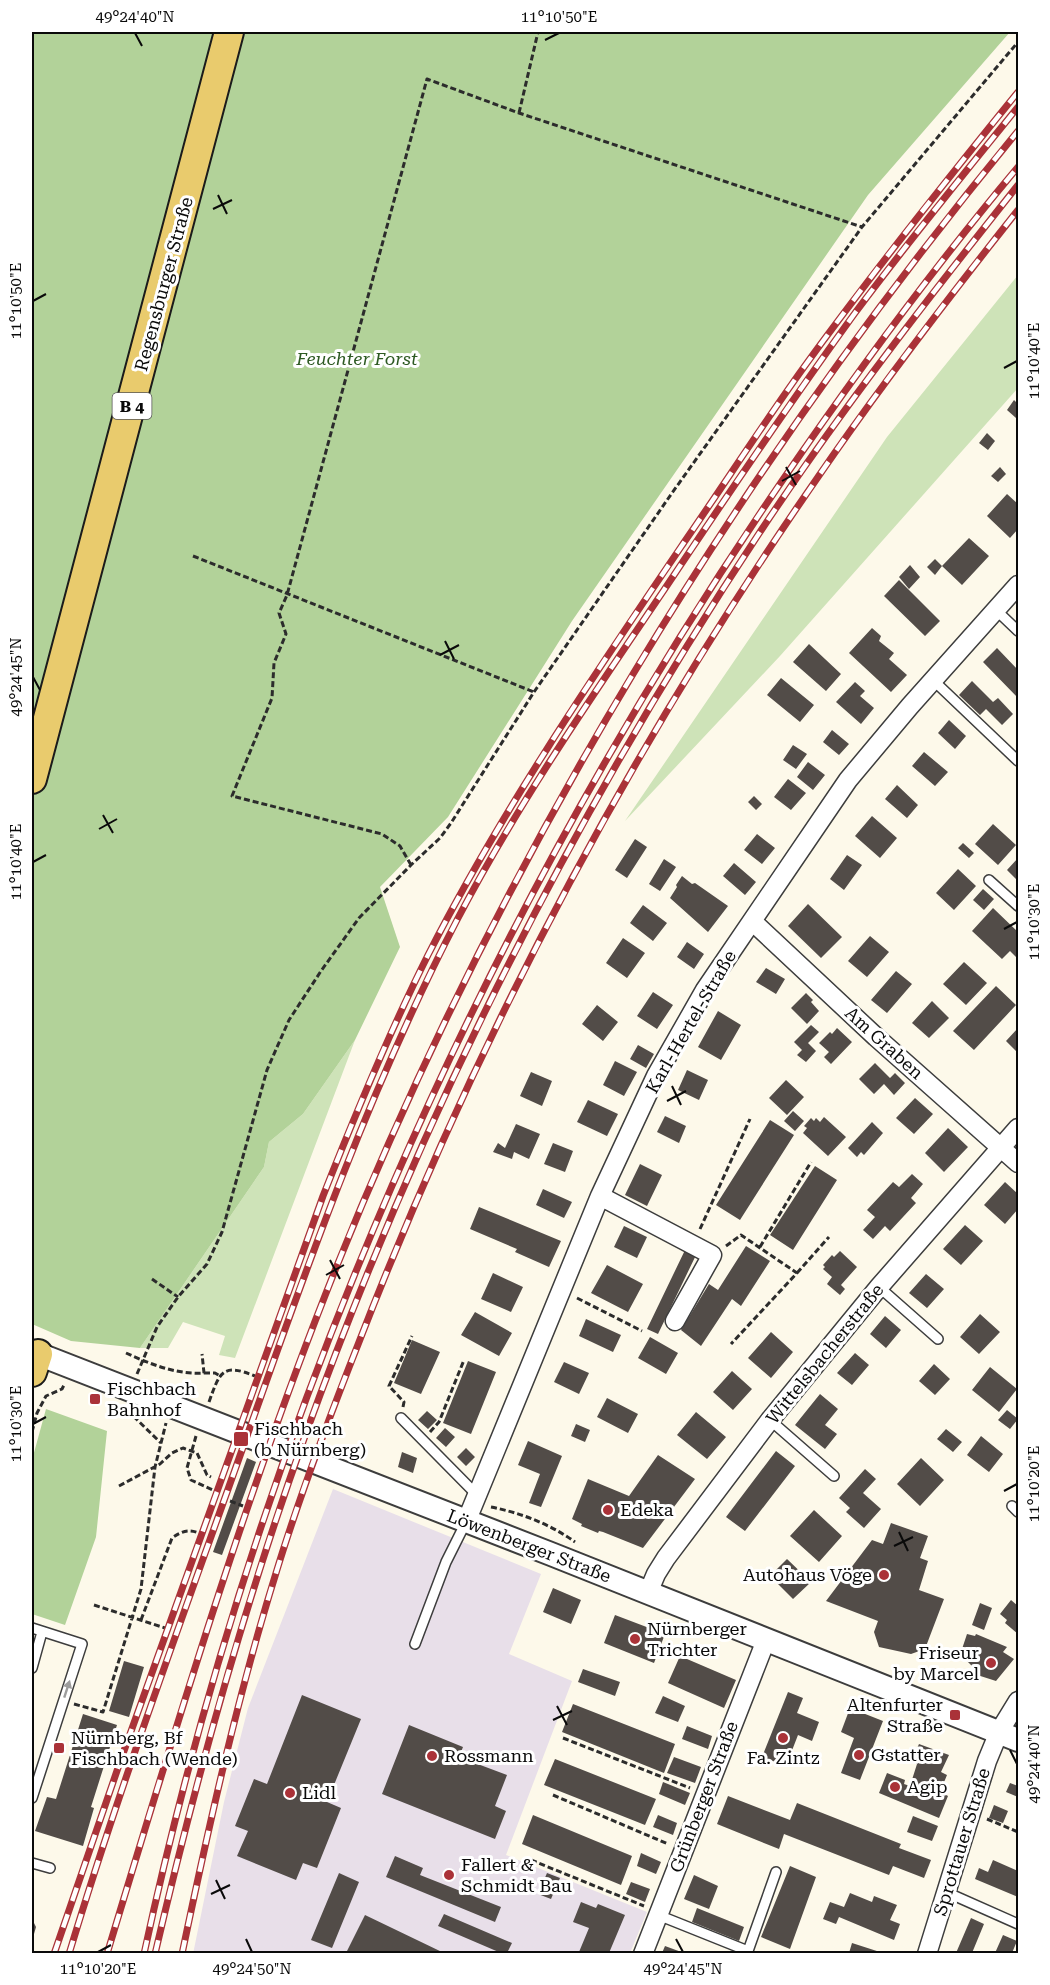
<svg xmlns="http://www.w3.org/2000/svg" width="1050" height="1985" font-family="'Roboto Serif',serif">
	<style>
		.industrial { fill: #e8dfe9 }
		.green { fill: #cee3b8 }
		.forest { fill: #b2d299 }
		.building { fill: #524c48 }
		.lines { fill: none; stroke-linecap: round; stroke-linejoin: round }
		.service-casing { stroke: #3d3d3d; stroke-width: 12 }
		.minor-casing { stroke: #3d3d3d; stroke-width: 21 }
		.tertiary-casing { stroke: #3d3d3d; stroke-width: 26 }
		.primary-casing { stroke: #1b1b1b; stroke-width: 32 }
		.path { stroke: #2c2c2c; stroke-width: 3; stroke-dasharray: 6 3; stroke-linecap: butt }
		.service { stroke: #fff; stroke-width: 9 }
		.minor { stroke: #fff; stroke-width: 18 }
		.tertiary { stroke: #fff; stroke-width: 22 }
		.primary { stroke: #e9cb6d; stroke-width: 28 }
		.rail-casing { stroke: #aa3238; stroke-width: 7 }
		.rail { stroke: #fff; stroke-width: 4.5; stroke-dasharray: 14; stroke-linecap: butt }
		.oneway { fill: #9d9d9d }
		.ticks { fill: none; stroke: #0a0a0a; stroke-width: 2 }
		.poi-dot { fill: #aa3238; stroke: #fff; stroke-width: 2 }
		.labels { text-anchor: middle; stroke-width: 6; stroke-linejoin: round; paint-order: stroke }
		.shield { fill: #fff; stroke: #545454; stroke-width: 1.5 }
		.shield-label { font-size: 16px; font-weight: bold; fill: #0a0a0a }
		.street-label { font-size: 18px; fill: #0a0a0a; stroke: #fff }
		.park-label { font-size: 18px; font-style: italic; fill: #2e5a23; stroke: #fff }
		.poi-label { font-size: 18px; fill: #0a0a0a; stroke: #fff; text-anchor: start }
		.neatline { fill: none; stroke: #0a0a0a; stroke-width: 2 }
		.ticks-label { font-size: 15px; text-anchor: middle; fill: #0a0a0a }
	</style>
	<rect width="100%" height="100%" fill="#fdf9ea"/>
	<path class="industrial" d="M333,1489L541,1574L509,1654L572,1681L506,1855L647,1912L630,1953L193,1954L224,1802L248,1708Z"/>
	<path class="green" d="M1018,275V388L780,656L625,821L887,437Z
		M355,1040L235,1358L219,1355L225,1336L183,1322L168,1348H140L264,1167L269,1142L303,1114Z"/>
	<path class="forest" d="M32,32H1010L868,195L572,621L448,817L380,887L400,947L355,1040L303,1114L269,1142L264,1167L140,1348L71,1341L32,1324Z
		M46,1409L107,1431L96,1537L65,1625L32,1614V1460Z"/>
	<path class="building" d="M1014,400L1018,404V415L1016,418L1007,410Z
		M987,433L995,441L988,450L979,443Z
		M1000,467L1006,474L998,482L991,476Z
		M1007,494L1018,504V529L1010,538L987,516Z
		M969,538L989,556L962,585L942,566Z
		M935,559L942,566L935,575L927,567Z
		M910,565L920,577L909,589L899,577Z
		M899,580L940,621L925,636L884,596Z
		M872,628L881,636L879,641L894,653L889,659L907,675L891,692L849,653Z
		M809,644L841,674L826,691L793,662Z
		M997,648L1018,670V698L983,662Z
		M781,678L814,705L800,722L767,695Z
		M972,681L993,702L998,698L1013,714L1002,725L986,709L980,715L959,695Z
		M855,682L865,691L860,696L874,708L861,724L836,702Z
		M949,720L966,736L955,749L938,733Z
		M832,730L849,744L839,755L823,742Z
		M793,745L807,754L796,769L783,760Z
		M924,752L948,772L935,786L912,766Z
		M808,762L825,775L813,790L797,777Z
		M788,779L806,793L791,810L774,797Z
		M897,785L918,805L907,818L885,799Z
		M754,796L762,804L756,810L748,802Z
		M872,816L897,838L880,858L855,836Z
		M993,824L1016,845L998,865L975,844Z
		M757,834L775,848L762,864L744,850Z
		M635,839L647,847L627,878L615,870Z
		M963,843L974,853L969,858L958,848Z
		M847,855L862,865L844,890L830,879Z
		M1018,858V881L1007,870Z
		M664,859L676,867L660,891L649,884Z
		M734,863L756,882L745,895L723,876Z
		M958,869L976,886L954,910L936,893Z
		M682,876L692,884L695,883L728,906L708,932L670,898L677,887L676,885Z
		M983,889L994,899L984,910L973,900Z
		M808,904L842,937L821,958L788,926Z
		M643,905L667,923L653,941L630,923Z
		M993,908L1018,932V959L1010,951L1002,959L972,931Z
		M870,936L889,952L867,977L848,961Z
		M623,938L645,953L627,978L606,963Z
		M687,942L704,954L694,969L677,957Z
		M964,962L987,983L966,1005L943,984Z
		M766,968L785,979L776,994L756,982Z
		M896,971L912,984L887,1013L871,1000Z
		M996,986L1016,1005L974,1050L953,1031Z
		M653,992L673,1005L657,1029L637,1016Z
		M806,993L813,1000L811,1002L819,1011L807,1024L791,1008Z
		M932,1001L949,1018L929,1038L912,1023Z
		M597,1005L618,1022L603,1041L582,1024Z
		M718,1011L741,1025L721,1060L698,1047Z
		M811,1025L819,1032L808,1043L816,1051L806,1062L797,1055L802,1050L794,1042Z
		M837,1028L852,1042L831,1064L824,1057L829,1052L819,1043L830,1032L832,1034Z
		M1018,1028V1053L1006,1041Z
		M638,1045L654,1054L646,1068L630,1059Z
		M615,1061L637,1072L624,1096L603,1085Z
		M875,1063L890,1078L895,1073L905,1083L894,1095L884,1084L874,1094L859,1079Z
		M687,1070L708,1080L699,1100L678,1090Z
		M531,1072L552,1081L542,1106L520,1096Z
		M786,1080L804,1097L787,1115L769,1098Z
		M915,1098L933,1114L914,1134L896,1118Z
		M588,1100L618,1114L607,1136L577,1122Z
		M793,1111L804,1121L795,1131L784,1121Z
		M665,1116L686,1126L679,1143L657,1132Z
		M824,1117L846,1137L828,1156L803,1133L807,1128L804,1126L811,1118L814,1121L816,1118L820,1122Z
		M770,1120L794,1135L740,1220L716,1205Z
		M872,1122L883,1133L864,1155L861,1152L857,1157L848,1148Z
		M516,1124L540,1134L529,1159L514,1152L512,1159L493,1152L498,1143L505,1148Z
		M948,1128L968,1147L944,1172L925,1153Z
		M553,1143L573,1151L565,1172L544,1164Z
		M640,1164L662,1175L647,1206L625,1195Z
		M815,1166L837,1180L793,1250L770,1235Z
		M912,1174L923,1184L911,1198L916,1203L890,1231L885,1226L873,1239L863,1230L875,1217L867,1210L893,1182L899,1187Z
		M1005,1182L1018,1194V1209L1005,1224L984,1205Z
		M543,1189L572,1202L564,1218L536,1205Z
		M479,1207L561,1241L549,1267L515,1252L517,1249L470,1229Z
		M965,1225L983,1241L961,1265L943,1249Z
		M624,1226L647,1237L637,1258L614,1247Z
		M746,1246L770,1261L741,1306L732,1299L701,1346L681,1330L709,1284L718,1290Z
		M686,1248L697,1253L658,1334L647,1329Z
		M840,1251L857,1267L841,1285L845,1289L840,1295L827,1284L832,1277L823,1269L825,1267L823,1265L832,1255L834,1257Z
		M607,1265L643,1284L628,1312L591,1293Z
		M493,1273L523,1287L511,1312L481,1299Z
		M926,1274L944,1289L927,1308L909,1293Z
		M475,1312L512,1333L499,1356L461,1335Z
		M980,1314L1000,1332L979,1354L960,1337Z
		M885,1316L901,1330L886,1348L870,1334Z
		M586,1319L621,1335L613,1352L579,1336Z
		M771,1332L793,1352L771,1378L748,1358Z
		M650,1337L678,1353L666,1374L638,1358Z
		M412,1340L440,1352L421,1394L394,1383Z
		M855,1353L869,1365L852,1385L837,1373Z
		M468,1361L496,1372L471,1434L443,1423Z
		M564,1362L589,1373L579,1394L554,1382Z
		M934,1364L950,1379L935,1395L919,1381Z
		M990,1367L1017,1389L999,1412L972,1390Z
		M732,1371L752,1389L733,1410L713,1392Z
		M820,1394L838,1409L825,1425L837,1434L825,1449L795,1425Z
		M607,1398L638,1414L628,1433L597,1417Z
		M1007,1410L1018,1419L1010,1429L998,1420Z
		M427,1411L437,1420L428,1429L418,1420Z
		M696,1412L726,1437L707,1459L677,1435Z
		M576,1424L590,1430L585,1442L571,1436Z
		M445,1428L455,1437L446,1447L436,1438Z
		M946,1429L962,1442L953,1452L937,1439Z
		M981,1436L1003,1454L989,1472L967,1455Z
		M528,1441L562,1456L541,1507L529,1503L540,1474L518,1465Z
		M466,1448L475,1457L466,1466L457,1457Z
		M776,1451L795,1466L745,1531L726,1517Z
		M402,1452L417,1458L413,1473L398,1467Z
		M658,1455L695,1479L643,1548L603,1532L599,1531L598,1533L581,1526L582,1524L572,1519L588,1479L629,1496Z
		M247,1458L256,1462L222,1555L213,1552Z
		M921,1458L944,1480L920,1506L897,1484Z
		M865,1469L876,1479L863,1493L881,1509L864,1528L846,1512L850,1508L839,1498Z
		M814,1510L842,1536L819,1562L790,1536Z
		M891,1523L928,1536L920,1558L928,1561L919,1590L944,1599L925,1649L911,1654L879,1647L874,1632L878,1621L826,1601L872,1540L883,1544Z
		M787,1559L811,1582L793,1599L770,1576Z
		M553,1588L581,1600L571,1624L543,1612Z
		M1011,1600L1018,1606V1634L1005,1623L1007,1620L1000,1614Z
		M980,1603L992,1608L984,1630L972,1625Z
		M615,1615L665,1634L654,1663L604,1643Z
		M967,1634L975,1636L976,1634L1007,1647L1003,1652L1014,1659L996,1681L971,1673L973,1667L967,1661L970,1651L962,1649Z
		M680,1656L736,1680L724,1708L668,1683Z
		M124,1661L144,1667L129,1717L109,1711Z
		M583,1669L620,1682L615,1696L578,1682Z
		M788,1692L803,1698L797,1713L819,1722L812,1741L798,1735L786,1766L762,1757Z
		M302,1695L361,1719L327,1802L341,1808L317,1868L303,1863L296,1880L237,1856L248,1831L235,1826L254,1779L267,1784Z
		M663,1696L685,1706L678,1722L655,1713Z
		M573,1704L675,1744L664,1773L562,1732Z
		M850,1708L883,1721L860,1780L841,1773L854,1738L841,1732Z
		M83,1714L117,1725L91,1807L94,1808L83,1846L35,1831L47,1797L56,1799Z
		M409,1725L463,1747L459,1757L507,1775L495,1806L506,1811L495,1839L382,1794Z
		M687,1726L712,1736L708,1749L682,1739Z
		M919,1744L949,1755L941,1772L947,1775L940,1792L948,1796L939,1818L879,1793L887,1773L905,1780L904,1784L910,1786L917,1764L911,1762Z
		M674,1757L701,1767L695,1783L667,1773Z
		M555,1759L656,1799L645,1825L544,1785Z
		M663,1782L690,1793L685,1805L659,1794Z
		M1010,1783L1018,1786V1797L1006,1792Z
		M728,1796L790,1820L797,1803L901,1844L899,1848L931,1860L924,1878L893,1866L889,1875L784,1834L779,1849L717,1824Z
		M994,1805L1008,1811L1003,1823L989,1818Z
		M533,1815L632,1856L621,1885L522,1844Z
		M658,1815L677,1823L673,1835L653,1827Z
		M913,1816L938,1826L932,1841L907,1832Z
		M641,1853L661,1862L656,1874L637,1866Z
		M395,1856L423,1868L420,1875L501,1907L495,1922L386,1877Z
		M993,1860L1018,1871V1897L975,1879L979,1868L988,1872Z
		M790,1866L816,1877L790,1949L761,1937Z
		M339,1873L359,1882L332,1948L311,1940Z
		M547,1873L560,1878L551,1899L538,1894Z
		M694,1875L718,1886L709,1909L684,1899Z
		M631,1882L650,1889L645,1902L626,1894Z
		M850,1893L872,1902L874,1896L897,1905L890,1920L900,1924L894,1940L839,1917L836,1924L823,1919L830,1902L844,1907Z
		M581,1902L596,1908L598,1904L625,1915L609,1953L579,1952L589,1928L573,1922Z
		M697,1908L744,1927L739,1941L692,1922Z
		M444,1914L512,1943L507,1953H501L438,1926Z
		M365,1915L444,1953H346Z
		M971,1918L984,1924L972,1953H956Z
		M32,1919L36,1927L32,1941Z
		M1003,1935L1017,1941L1012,1953H995Z
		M852,1943L883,1953H849Z
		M665,1946L684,1953H662Z"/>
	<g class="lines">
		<defs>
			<path id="service" d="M996,610L1018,631
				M933,680L1018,761
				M989,880L1018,906
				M879,1287L938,1339
				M401,1418L477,1495
				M770,1420L834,1476
				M1012,1506L1018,1512
				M32,1628L82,1644L32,1798
				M415,1644L446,1562L466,1522
				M32,1668L42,1632
				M32,1863L50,1868
				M946,1892L1018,1924
				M658,1915L748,1951L776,1872"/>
			<path id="minor" d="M752,921L876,1037L1018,1163
				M600,1196L712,1255L675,1321
				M466,1522L600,1196L656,1076L705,990L848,780L910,706L1018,585
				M648,1593L656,1574L666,1558L770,1420L879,1287L1018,1128
				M643,1954L766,1640
				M927,1954L987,1761L999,1732L1018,1701"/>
			<path id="tertiary" d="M38,1354L551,1554L1018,1740"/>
			<path id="primary" d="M32,779L229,32
				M32,1372L38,1354"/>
		</defs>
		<use href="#service" class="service-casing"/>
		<use href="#minor" class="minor-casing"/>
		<use href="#tertiary" class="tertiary-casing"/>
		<use href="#primary" class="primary-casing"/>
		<path class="path" d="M519,113L538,32
			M193,556L534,692
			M411,865L400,846L382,834L232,796L272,698L274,663L286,634L279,613L287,595L427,79L519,113L862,227
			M700,1229L750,1119
			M726,1246L741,1235L797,1273L731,1344
			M760,1247L811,1162
			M797,1273L829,1237
			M152,1279L178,1297
			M577,1298L642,1331
			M126,1353C150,1364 177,1375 204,1373L202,1354
			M204,1373H215L220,1376
			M137,1374L157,1327L178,1297L207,1264L222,1232L267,1070L289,1020L321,971L359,918L411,865L440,838L451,823L534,692L672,493L862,227L1018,42
			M209,1402C220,1371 223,1363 255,1376
			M403,1407L404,1402L389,1386L412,1336
			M127,1410L161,1443
			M32,1432L37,1413L46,1396L62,1389L64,1385
			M430,1432L439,1422L464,1360
			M196,1436L187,1468L191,1480L215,1491
			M119,1486L160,1464L172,1453L183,1448L197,1453L207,1475L211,1477
			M230,1501L243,1506
			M491,1507C521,1513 550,1524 575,1542
			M94,1605L165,1628
			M141,1620L172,1538C182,1531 188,1529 199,1533
			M74,1704L103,1712L141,1589L155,1467L166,1423
			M563,1738L690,1788
			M553,1795L668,1844
			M987,1819L1018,1832
			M531,1860L644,1906"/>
		<use href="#service" class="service"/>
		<use href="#minor" class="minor"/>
		<use href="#tertiary" class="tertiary"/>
		<use href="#primary" class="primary"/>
		<defs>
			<path id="rail" d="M54,1954L120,1762L323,1196C355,1115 389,1033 428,955C502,810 594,675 685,541C725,483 763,424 804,367C872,273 945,182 1018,92
				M69,1954C122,1779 186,1608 247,1436C309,1260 371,1086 457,920C517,805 591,698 664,590C726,497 789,404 855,313C907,243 963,175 1018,107
				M107,1954C177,1723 246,1492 336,1268C502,856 736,473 1018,131
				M144,1954C257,1429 479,923 782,481C856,373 934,267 1018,167
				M155,1954C196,1778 244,1605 305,1436C420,1117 575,811 762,529C841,410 929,297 1018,185
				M182,1954C209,1825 237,1698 276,1573C300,1494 329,1418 359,1342C477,1037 632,745 818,477C881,385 949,297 1018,210"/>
		</defs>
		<use href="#rail" class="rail-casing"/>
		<use href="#rail" class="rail"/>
	</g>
	<defs><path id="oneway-solid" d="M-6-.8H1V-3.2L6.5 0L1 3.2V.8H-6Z" transform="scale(1.5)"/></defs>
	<use class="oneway" href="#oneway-solid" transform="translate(67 1689) rotate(-72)"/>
	<path class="ticks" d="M135,33L142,46M545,40L559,33M218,195L227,214M213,209L232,200M33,301L46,294M1004,368L1017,361M786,467L796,485M782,481L800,471M445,641L454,659M440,655L459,645M33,677L40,690M103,815L113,833M99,829L117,819M33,862L46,855M1004,929L1017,922M672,1086L681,1105M667,1101L686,1091M330,1260L340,1279M326,1275L344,1265M33,1424L46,1417M1004,1491L1017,1484M899,1532L908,1551M894,1546L913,1537M557,1706L567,1725M553,1720L572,1711M1010,1750L1017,1764M216,1880L225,1899M211,1894L230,1885M246,1939L252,1952M676,1939L683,1952M98,1952L111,1945"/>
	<g class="poi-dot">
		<rect x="89" y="1393" width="12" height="12" rx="3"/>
		<rect x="233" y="1431" width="16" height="16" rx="3"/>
		<circle cx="608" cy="1510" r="6"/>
		<circle cx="884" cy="1575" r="6"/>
		<circle cx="635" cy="1639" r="6"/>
		<circle cx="991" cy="1663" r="6"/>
		<rect x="949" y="1709" width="12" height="12" rx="3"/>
		<circle cx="783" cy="1738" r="6"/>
		<rect x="53" y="1742" width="12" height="12" rx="3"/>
		<circle cx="859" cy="1755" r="6"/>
		<circle cx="432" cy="1756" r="6"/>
		<circle cx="895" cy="1787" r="6"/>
		<circle cx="290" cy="1793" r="6"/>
		<circle cx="449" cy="1875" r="6"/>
	</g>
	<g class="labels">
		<rect class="shield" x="112.5" y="393" width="39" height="26" rx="4.5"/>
		<g class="shield-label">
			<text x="132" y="412">B 4</text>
		</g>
		<g class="street-label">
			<text transform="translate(164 284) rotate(-75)" y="6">Regensburger Straße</text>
			<text transform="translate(691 1022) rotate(-60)" y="6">Karl-Hertel-Straße</text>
			<text transform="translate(884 1043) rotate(42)" y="6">Am Graben</text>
			<text transform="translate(825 1354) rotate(-51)" y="6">Wittelsbacherstraße</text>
			<text transform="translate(529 1546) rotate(21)" y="6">Löwenberger Straße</text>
			<text transform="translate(704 1797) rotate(-69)" y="6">Grünberger Straße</text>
			<text transform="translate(962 1842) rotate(-73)" y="6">Sprottauer Straße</text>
		</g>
		<g class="park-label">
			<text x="357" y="365">Feuchter Forst</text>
		</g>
		<g class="poi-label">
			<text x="107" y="1395">Fischbach<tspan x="107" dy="21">Bahnhof</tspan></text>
			<text x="254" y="1435">Fischbach<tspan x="254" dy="21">(b Nürnberg)</tspan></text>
			<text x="620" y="1516">Edeka</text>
			<text x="872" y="1581" text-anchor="end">Autohaus Vöge</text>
			<text x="647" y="1635">Nürnberger<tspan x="647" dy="21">Trichter</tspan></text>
			<text x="979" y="1659" text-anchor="end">Friseur<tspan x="979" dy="21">by Marcel</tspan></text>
			<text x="943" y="1711" text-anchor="end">Altenfurter<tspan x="943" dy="21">Straße</tspan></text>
			<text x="71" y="1744">Nürnberg, Bf<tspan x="71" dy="21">Fischbach (Wende)</tspan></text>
			<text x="871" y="1761">Gstatter</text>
			<text x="444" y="1762">Rossmann</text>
			<text x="783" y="1764" text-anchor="middle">Fa. Zintz</text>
			<text x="907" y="1793">Agip</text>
			<text x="302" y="1799">Lidl</text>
			<text x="461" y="1871">Fallert &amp;<tspan x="461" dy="21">Schmidt Bau</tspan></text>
		</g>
	</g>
	<rect width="1050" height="1985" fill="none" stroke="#ffffff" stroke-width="66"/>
	<rect x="33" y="33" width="984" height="1919" class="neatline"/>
	<g class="ticks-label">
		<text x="135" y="22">49°24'40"N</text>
		<text x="559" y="22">11°10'50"E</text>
		<text transform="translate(16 301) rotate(-90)" y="5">11°10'50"E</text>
		<text transform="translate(1034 361) rotate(-90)" y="5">11°10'40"E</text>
		<text transform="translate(16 677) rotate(-90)" y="5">49°24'45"N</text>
		<text transform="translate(16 862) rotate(-90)" y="5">11°10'40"E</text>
		<text transform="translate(1034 922) rotate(-90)" y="5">11°10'30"E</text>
		<text transform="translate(16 1424) rotate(-90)" y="5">11°10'30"E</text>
		<text transform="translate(1034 1484) rotate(-90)" y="5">11°10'20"E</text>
		<text transform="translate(1034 1764) rotate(-90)" y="5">49°24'40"N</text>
		<text x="98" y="1974">11°10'20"E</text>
		<text x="252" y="1974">49°24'50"N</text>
		<text x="683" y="1974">49°24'45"N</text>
	</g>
</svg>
